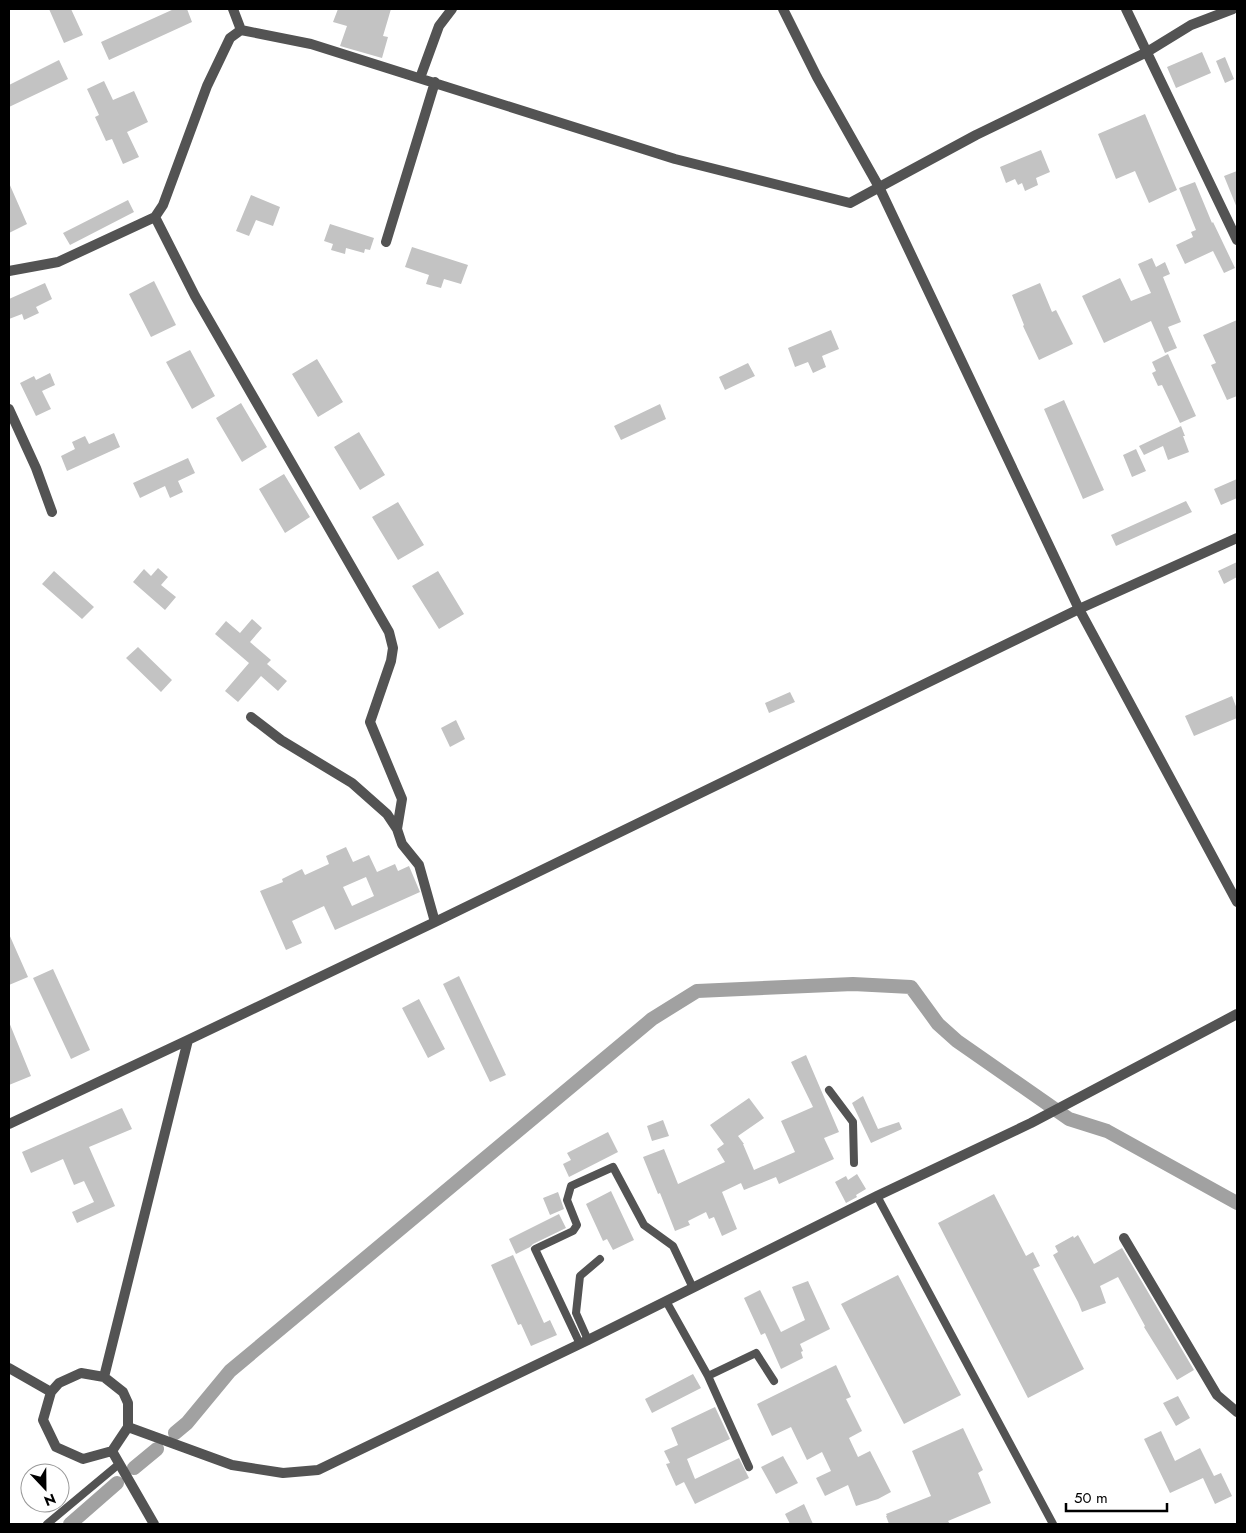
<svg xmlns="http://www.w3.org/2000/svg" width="1246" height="1533" font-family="Jost,sans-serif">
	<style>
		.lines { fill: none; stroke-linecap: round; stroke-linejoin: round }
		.canal { stroke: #a1a1a1; stroke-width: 14 }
		.building { fill: #c3c3c3; fill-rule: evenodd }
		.lane { stroke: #535353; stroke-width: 8 }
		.street { stroke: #535353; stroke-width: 10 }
	</style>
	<rect width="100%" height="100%" fill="#fff"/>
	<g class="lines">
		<path class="canal" d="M175,1433L187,1423L230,1371L652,1019L697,991L853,984L911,987L938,1024L957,1041L1069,1119L1107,1131L1237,1203
			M134,1468L157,1449
			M70,1524L117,1483"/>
	</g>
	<path class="building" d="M49,9H71L83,35L64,43Z
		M174,9H187L192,22L109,60L101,42Z
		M338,9H391L383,36L388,37L382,58L340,46L347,26L333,22Z
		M1202,52L1211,73L1176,88L1167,67Z
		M1225,57L1234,79L1225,83L1216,61Z
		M59,60L68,79L9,107V85Z
		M104,81L113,100L134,91L148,122L127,132L139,157L123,164L112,139L106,141L95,117L99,115L87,89Z
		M1145,114L1177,190L1149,203L1135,171L1116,179L1098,134Z
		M1041,150L1050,172L1036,178L1038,185L1025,191L1022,183L1018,185L1015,179L1006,183L1000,167Z
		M1237,171V208L1224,176Z
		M1195,182L1212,223L1213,222L1235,268L1224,273L1213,251L1185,264L1176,245L1193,237L1191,232L1196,230L1179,188Z
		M9,183L27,224L9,233Z
		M251,195L280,207L273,226L256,220L249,236L236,231Z
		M128,200L134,212L70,245L63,233Z
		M330,224L374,238L370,250L365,249L364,253L346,248L345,254L331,250L333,244L324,241Z
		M412,247L468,265L461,284L444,279L441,288L426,284L429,275L405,267Z
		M1152,258L1156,267L1165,262L1170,274L1163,277L1181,322L1168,327L1177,348L1165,353L1151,321L1104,343L1082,296L1120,278L1131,301L1151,293L1138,264Z
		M154,281L176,325L151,337L129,294Z
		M45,283L52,299L36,307L39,313L24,320L22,314L9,319V299Z
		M1040,283L1052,312L1056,310L1073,344L1039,360L1023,326L1024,325L1012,295Z
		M1237,320V396L1227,400L1211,365L1216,363L1203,335Z
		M831,330L839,349L822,356L826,367L813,373L808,362L795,367L788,348Z
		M190,350L215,396L192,409L166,362Z
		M1168,354L1196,416L1180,423L1162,385L1158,386L1152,373L1156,371L1152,362Z
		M317,359L343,402L318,417L292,374Z
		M748,363L755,376L725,390L719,377Z
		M50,373L55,385L42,391L51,409L36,416L20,383L34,376L36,380Z
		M1064,400L1104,490L1083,499L1044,409Z
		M241,403L267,447L242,462L216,418Z
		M660,404L666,419L621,440L614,426Z
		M1181,426L1185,436H1183L1189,452L1168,460L1163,446L1144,455L1139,446Z
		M359,432L385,475L360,490L334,447Z
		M114,433L120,447L67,471L61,456L75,449L72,442L85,436L89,444Z
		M1136,449L1146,471L1132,477L1123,455Z
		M188,458L195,473L178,481L183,492L170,498L165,486L140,498L133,483Z
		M284,474L310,517L285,533L259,489Z
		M1237,479V498L1221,505L1214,489Z
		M1186,501L1192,512L1116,546L1111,535Z
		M398,502L424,545L398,560L372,517Z
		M1237,562V577L1224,584L1218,571Z
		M158,568L168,577L161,585L176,597L165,610L133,582L144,569L151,576Z
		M54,571L94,607L82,619L42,584Z
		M438,571L464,614L439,629L412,586Z
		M252,619L262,628L250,642L271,660L267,664L287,681L278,691L261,676L238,702L225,691L249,663L215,634L226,621L240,633Z
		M138,647L172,680L161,692L126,658Z
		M790,692L795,702L769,713L765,703Z
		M1232,696L1237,709V718L1194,736L1185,716Z
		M456,720L465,739L450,747L441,728Z
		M346,847L353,862L369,855L377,872L395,864L398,871L409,866L420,892L335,930L324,906L292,921L302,943L286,950L260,891L283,882L282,879L302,869L305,875L329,864L326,856ZM366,877L374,896L352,906L343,887Z
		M9,934L28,977L9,985Z
		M53,969L90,1050L71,1059L33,978Z
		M459,976L506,1075L490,1082L443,984Z
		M419,999L445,1049L428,1058L402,1008Z
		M9,1022L31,1076L9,1085Z
		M806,1055L839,1132L824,1138L834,1159L779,1184L776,1177L744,1190L741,1183L722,1192L737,1229L722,1236L714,1217L709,1219L706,1212L688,1221L690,1225L675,1231L660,1193L658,1194L643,1157L664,1149L678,1184L725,1162L717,1149L724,1144L710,1125L749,1098L764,1118L738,1136L744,1144H743L754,1170L795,1152L781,1121L813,1107L791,1062Z
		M863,1096L878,1129L899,1122L902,1129L871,1143L852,1103Z
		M122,1108L132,1129L89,1147L115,1206L77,1223L72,1212L94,1202L84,1181L74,1185L63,1159L31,1173L22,1152Z
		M663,1120L669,1136L652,1141L647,1126Z
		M608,1132L618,1152L569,1177L563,1164L571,1160L567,1153Z
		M857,1174L866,1189L856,1195L857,1197L846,1203L835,1182L846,1176L848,1180Z
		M611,1191L634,1240L613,1250L607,1239L603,1241L586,1204Z
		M558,1192L564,1209L550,1215L543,1198Z
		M994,1194L1026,1256L1033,1252L1040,1266L1033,1269L1084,1369L1028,1398L938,1223Z
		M559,1214L566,1228L533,1244L530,1247L516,1254L509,1239Z
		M1078,1235L1094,1264L1122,1248L1194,1370L1177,1380L1144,1327L1145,1326L1118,1277L1100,1286L1106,1303L1082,1312L1078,1302L1053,1255L1058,1252L1055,1246L1073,1236L1074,1238Z
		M513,1255L544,1323L550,1320L557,1335L531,1346L521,1324L518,1325L491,1265Z
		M898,1275L961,1395L904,1424L841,1304Z
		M808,1281L830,1329L800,1344L803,1351L801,1352L803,1358L781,1369L765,1333L761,1335L744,1298L760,1290L781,1332L805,1320L792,1287Z
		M836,1365L851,1397L846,1399L862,1431L849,1438L858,1457L870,1451L891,1492L878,1499L856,1506L848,1485L825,1496L816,1478L831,1471L822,1452L807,1460L791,1427L772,1436L757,1404Z
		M693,1374L701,1388L652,1413L645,1399Z
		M1178,1396L1190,1418L1176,1426L1163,1403Z
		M715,1407L730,1439L687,1459L695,1479L739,1458L749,1478L695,1504L684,1482L676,1486L666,1464L670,1463L664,1451L678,1445L671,1428Z
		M963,1428L983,1470L978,1473L991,1503L948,1521L950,1524H889L886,1516H887L886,1514L931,1496L912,1451Z
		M1161,1431L1175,1461L1200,1448L1214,1476L1221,1473L1232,1496L1215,1504L1203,1478L1170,1493L1144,1439Z
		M783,1456L798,1483L776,1494L761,1467Z
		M804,1504L813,1524H790L785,1514Z"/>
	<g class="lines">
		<path class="lane" d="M829,1090L853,1122L854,1163
			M877,1196L1053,1524
			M666,1301L708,1376L749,1467
			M588,1340L576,1313L580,1276L600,1259
			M580,1344L535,1249L573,1231L577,1225L567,1200L571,1186L613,1167L644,1225L673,1246L693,1288
			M708,1376L756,1353L774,1381
			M47,1524L119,1464"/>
		<path class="street" d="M233,9L241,30
			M783,9L817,77L879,187L1079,609L1237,902
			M1126,9L1237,240
			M420,78L439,26L452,9
			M155,217L195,296L389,632L393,648L391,661L370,722L402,799L397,829
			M386,242L435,82
			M9,271L58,262L155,217L163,205L207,86L230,38L241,30L311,44L675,159L850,203L976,135L1147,52L1191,25L1233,9
			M9,409L36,468L52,512
			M251,717L281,740L352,783L387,814L397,829L402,844L419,865L435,922
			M9,1124L188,1040L435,922L1079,609L1237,538
			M1124,1238L1217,1395L1237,1412
			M9,1368L51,1392
			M81,1373L104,1377L123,1392L128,1403V1427L112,1451L83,1459L56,1447L43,1420L51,1392L59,1383Z
			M104,1377L188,1040
			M128,1427L232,1465L283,1473L318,1470L588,1340L877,1196L1031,1123L1237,1014
			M112,1451L154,1524"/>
	</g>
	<rect width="1246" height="1533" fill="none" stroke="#000000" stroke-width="20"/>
	<g transform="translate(45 1488) rotate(158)"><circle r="24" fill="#ffffff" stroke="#999999"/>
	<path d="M0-4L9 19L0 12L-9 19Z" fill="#000000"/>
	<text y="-8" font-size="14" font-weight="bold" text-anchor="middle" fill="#000000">N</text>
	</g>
	<path d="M1066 1503v8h101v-8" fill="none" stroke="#000000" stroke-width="2.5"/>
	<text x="1074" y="1503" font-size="15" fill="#000000" stroke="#ffffff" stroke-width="4" paint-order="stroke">50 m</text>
</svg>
